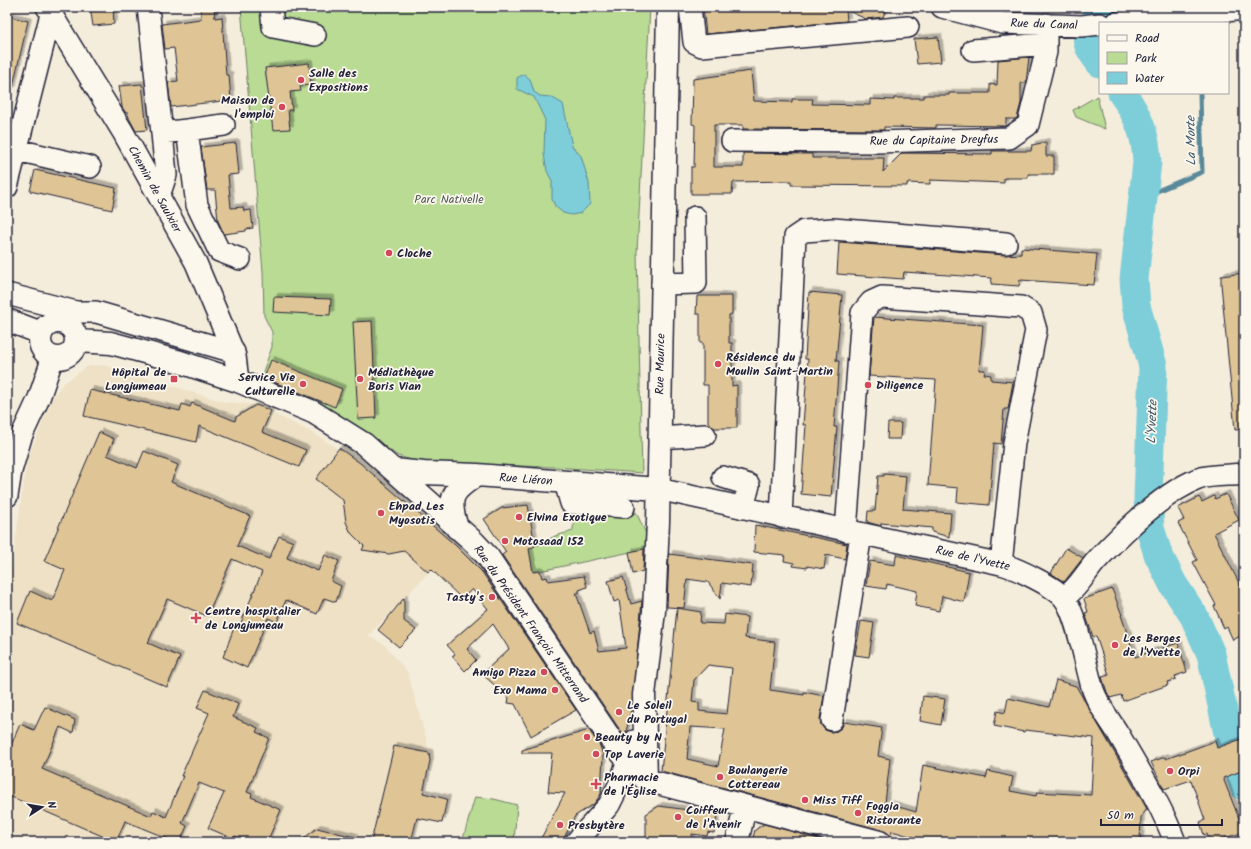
<svg xmlns="http://www.w3.org/2000/svg" width="1251" height="849" font-family="Kalam,sans-serif">
	<style>
		.built { fill: #eee1c6 }
		.green { fill: #b9db94; stroke: #6e7e68 }
		.water { fill: #7eceda; stroke: #59899a }
		.lines { fill: none; stroke-linecap: round; stroke-linejoin: round }
		.stream { stroke: #59899a; stroke-width: 5 }
		.river { stroke: #7eceda; stroke-width: 29 }
		.building { fill: #dfc595; stroke: #22223b; fill-rule: evenodd; filter: url(#shadow) }
		.minor-casing { stroke: #22223b; stroke-width: 24 }
		.major-casing { stroke: #22223b; stroke-width: 25 }
		.minor { stroke: #fbf7ec; stroke-width: 21 }
		.major { stroke: #fbf7ec; stroke-width: 22 }
		.poi-dot { fill: #d1495b; stroke: #fbf7ec; stroke-width: 1.5 }
		.labels { text-anchor: middle; stroke-width: 3.5; stroke-linejoin: round; paint-order: stroke }
		.street-label { font-size: 12px; fill: #22223b; stroke: #fbf7ec }
		.poi-label { font-size: 12px; font-weight: bold; fill: #22223b; stroke: #fbf7ec; text-anchor: start }
		.park-label { font-size: 12px; fill: #4f5a56; stroke: #fbf7ec }
		.water-label { font-size: 13px; font-style: italic; fill: #3e566b; stroke: #fbf7ec }
	</style>
	<defs>
		<filter id="shadow"><feDropShadow dx="3.5" dy="-3.5" stdDeviation="0" flood-color="#0004"/></filter>
	</defs>
	<rect width="100%" height="100%" fill="#f5eddb"/>
	<filter id="ink" filterUnits="userSpaceOnUse"><feTurbulence type="fractalNoise" baseFrequency=".025" numOctaves="2"/><feDisplacementMap in="SourceGraphic" scale="8" xChannelSelector="R" yChannelSelector="G"/><feConvolveMatrix kernelMatrix="1 2 1 2 8 2 1 2 1" color-interpolation-filters="sRGB"/></filter>
	<g filter="url(#ink)">
		<path class="built" d="M104,365L224,402L256,405L313,433L360,463L455,545L368,636L384,644L408,673L427,742L431,765H429L411,842H7V600L27,460L54,395L64,383L88,366Z"/>
		<path class="green" d="M241,7H650L637,252L642,473L554,467L422,463L398,456L347,421L261,377L272,347V332L264,316L263,272Z
			M1097,96L1105,129L1076,117L1073,110Z
			M636,512L648,538L645,549L540,571L531,575L528,546L538,545L555,536L573,531V527L577,519Z
			M475,797L494,799L517,805L514,842H462Z"/>
		<path class="water" d="M524,74L530,79L534,92L540,96L551,97L563,104L572,146L581,156L586,173L589,183L590,204L581,213L572,215L563,213L555,206L552,199V181L547,171L544,154L545,120L534,97L517,89V78Z"/>
		<g class="lines">
			<path class="stream" d="M1143,197L1202,172L1200,93"/>
			<path class="river" d="M1100,63C1089,48 1081,39 1094,21C1097,16 1100,11 1106,7
				M1122,93C1138,115 1146,134 1147,162L1134,279L1136,306L1153,366L1148,498L1150,528L1158,554L1173,584L1194,616L1211,654L1230,743
				M1239,772L1244,786"/>
		</g>
		<path class="building" d="M90,7H113L114,24L93,26Z
			M200,7H214L215,18L222,17L226,75H229L231,100L171,107L168,82L178,81L174,48L165,49L162,24L201,19Z
			M703,7H887L883,17L866,19L846,10L847,21L706,34Z
			M7,16L28,21L12,90H7Z
			M938,37L941,62L917,64L914,39Z
			M1029,57L1026,83H1021V103L1017,118L1015,119H1006V126L936,125V128L884,127V130H877L743,129V125H714V167H743V153L812,154V158H884L883,172L902,153L992,154V151H1031L1032,145L1046,142V156H1054V174H1028V178H1004V183L930,180V184L907,183V186L791,185V181L733,182L732,194H691V167H694L695,125L692,124L693,79L751,71L754,101L792,102V99H813L812,104L870,105V99L894,100V98H924V95H949V93H990V84L997,85L998,60Z
			M309,63L311,85L300,86L301,91L290,92L292,110H288L290,129L273,130L265,68Z
			M142,84L147,130L136,131L129,118L128,113H126L122,107L119,86Z
			M236,143L239,174L228,175L231,208L243,207L244,211L251,210L253,228L246,229V231L224,234L218,221L215,190H207L201,147Z
			M35,170L116,188L112,210L30,191Z
			M839,242L1005,255L1021,254V248L1097,254L1094,285L1020,280L1019,286L991,284L992,278L904,272L903,279L837,274Z
			M1244,273V429L1235,430L1221,284V276Z
			M809,292L842,295L836,361H839L834,427H837L831,497L801,494L806,425H803L808,359H805Z
			M697,296H732V314L729,315V343H732V386L737,385V428H714L708,424V385H703V343H700V314H696Z
			M274,297L331,299L330,315L273,312Z
			M874,317L983,325L979,370H985L984,374L991,375V380L1013,382L1008,409H1004L1001,444L994,443L989,505L957,502L958,488L928,485L936,380L869,376Z
			M372,321L376,418L358,419L353,322Z
			M271,360L342,389L335,407L264,378Z
			M90,390L180,411L182,404L190,407L192,403L235,421L236,417L256,405L271,411L262,432L306,450L299,467L199,426L196,442L84,416Z
			M888,423H901L900,439H887Z
			M99,432L114,439L107,455L137,468L144,451L178,465L171,482L250,516L237,546L269,559L279,536L293,542L287,558L318,571L325,555L339,561L331,581L341,586L336,602L324,598L317,614L286,600L277,622L268,618L247,668L223,657L234,628L238,630L262,572L232,559L207,616L167,599L148,643L180,657L167,687L17,623L30,591L52,601L65,570L44,561Z
			M339,448L360,463L455,545L482,572L576,710L531,736L515,704L508,703L509,698L482,674L509,649L493,624L467,649L476,660L465,671L452,656L455,654L447,645L488,609L472,589L462,599L431,569L428,572L404,551L389,554L362,550L364,546L351,533L346,522L343,500L316,479Z
			M884,474L906,476L903,509L951,513L949,537L932,532V528L881,523V526L867,522L868,511H875L878,476H884Z
			M1226,494L1239,520L1214,533L1244,593V634L1233,640L1227,627L1224,629L1220,619L1214,606L1216,605L1193,562L1197,560L1178,523L1184,520L1178,508L1199,497L1202,502L1214,496L1215,499Z
			M528,505L535,546L529,549L533,572L540,571L542,578L547,577L548,581L584,576L587,587L579,590V593H576L590,633L594,631L599,651L626,648L619,600L614,602L608,581L623,577L631,604L642,601L632,705L626,732L624,736L502,555L506,552L484,519L502,508Z
			M755,525L847,544L845,559L826,555L824,569L807,566V568L793,566L794,563L784,561L785,555L754,552Z
			M1066,548L1083,558L1064,582L1051,573Z
			M644,549L643,571L633,574L629,552Z
			M669,554L753,565L751,587L722,583L720,599L708,582L687,579L684,608L667,607Z
			M896,555L969,572L964,602L942,596L939,611L915,606L917,591L887,584L886,589L866,586L870,561L895,565Z
			M1112,589L1122,615H1121L1135,657L1178,643L1187,672L1175,676L1176,679L1167,682L1168,685L1123,701L1121,695L1110,698L1108,695L1102,677L1109,675L1096,636L1093,637L1085,613L1088,612L1084,599Z
			M404,598V621L416,630L399,647L378,630Z
			M677,608L701,612L700,623L724,624L725,614L747,617L745,638L775,642L770,690L804,695V692L824,696L820,719L821,725L825,730L831,732L837,731L842,727L844,722L882,728L878,756L890,759L885,803L916,812L923,765L986,778L988,771L1013,777L1010,791L1036,796L1037,792L1091,795L1094,738L1025,730L1024,732L994,726L997,711L1005,713L1008,698L1049,707L1056,680L1076,686L1147,809L1141,817L1140,842H930L892,831L891,838L888,833L882,830L661,771ZM708,665L732,668L727,714L699,711V703L692,702L694,680ZM690,727L725,729L718,766L687,759Z
			M861,621L874,623L869,657L855,655Z
			M205,690L238,704L233,717L258,728L256,732L269,738L247,792L252,794L251,797L281,810L267,842H250L235,836L234,839L208,828L224,793L199,783L182,823L187,826L180,842H176L125,821L116,842L7,795V755L20,724L34,730L45,707L75,720L73,733L60,727L42,769L151,816L153,811L166,817L183,776H181L209,713L197,708Z
			M923,696L945,699L941,725L920,721Z
			M589,730L600,746L603,755L601,794L594,804L575,816L562,842H539L565,793L548,792L552,753H522V750Z
			M1244,738V770L1223,778L1240,821L1242,833L1210,842L1207,834L1204,835L1200,822L1205,820L1191,780L1164,789L1151,762L1165,757L1166,759L1215,741L1217,748Z
			M394,746L429,753L430,761L423,793L447,799L442,823L417,818L411,842H371Z
			M659,806L717,814L714,833L708,832L707,836L692,834V842H646V814Z
			M764,824L830,842H752L755,830Z
			M317,828L354,837L353,842H300Z"/>
		<g class="lines">
			<defs>
				<path id="minor" d="M47,7L123,132L196,263L235,356L238,381
					M148,7L162,133L187,130L197,205L219,251L240,259
					M271,7L273,27L315,35
					M690,7L694,42L702,46L908,27
					M942,7L1002,23L1082,26L1100,24
					M1115,23L1244,9
					M973,50L1046,44
					M187,130L224,125
					M732,141L877,142L1009,138L1028,125L1046,52V24
					M17,150L90,167
					M7,187L51,14
					M159,196L166,175L162,133
					M662,284L696,283L695,217
					M7,294L76,312H96L234,352
					M659,438L705,435
					M723,477L749,485L743,508
					M565,482L571,503L624,507
					M658,489L1001,564C1016,568 1054,586 1064,598C1077,614 1086,668 1093,690C1099,707 1110,720 1119,735C1139,770 1161,804 1175,842
					M7,496L11,471L21,437L39,398L53,357
					M781,517L795,237L804,231L833,229L1006,243
					M846,531L862,313L871,302L882,297L1021,307L1031,313L1036,330L1014,443L1001,564
					M1064,598C1078,588 1085,574 1096,561C1122,533 1162,493 1198,479C1212,474 1230,476 1244,474
					M832,720L861,534
					M576,842L609,805L621,781L634,741"/>
				<path id="major" d="M7,320L41,333
					M40 340a18 18 0 1 1 36 0a18 18 0 1 1-36 0Z
					M77,341L111,343L177,361L238,381L313,412L364,444L474,542L488,557L614,744L629,762L646,780L879,842
					M394,470L424,473L477,475L658,489
					M457,528C448,498 450,492 477,475
					M646,780L644,695L654,611L658,522L668,7
					M737,842L745,807"/>
			</defs>
			<use href="#minor" class="minor-casing"/>
			<use href="#major" class="major-casing"/>
			<use href="#minor" class="minor"/>
			<use href="#major" class="major"/>
		</g>
	</g>
	<g class="poi-dot">
		<circle cx="301" cy="80" r="4"/>
		<circle cx="282" cy="107" r="4"/>
		<circle cx="389" cy="253" r="4"/>
		<circle cx="718" cy="364" r="4"/>
		<rect x="170" y="375" width="8" height="8" rx="2"/>
		<circle cx="360" cy="379" r="4"/>
		<circle cx="303" cy="384" r="4"/>
		<circle cx="868" cy="385" r="4"/>
		<circle cx="381" cy="513" r="4"/>
		<circle cx="519" cy="517" r="4"/>
		<circle cx="505" cy="541" r="4"/>
		<circle cx="492" cy="597" r="4"/>
		<path d="M194 612h4v4h4v4h-4v4h-4v-4h-4v-4h4z"/>
		<circle cx="1115" cy="645" r="4"/>
		<circle cx="544" cy="672" r="4"/>
		<circle cx="555" cy="690" r="4"/>
		<circle cx="619" cy="712" r="4"/>
		<circle cx="587" cy="737" r="4"/>
		<circle cx="596" cy="754" r="4"/>
		<circle cx="1170" cy="771" r="4"/>
		<circle cx="720" cy="777" r="4"/>
		<path d="M594 778h4v4h4v4h-4v4h-4v-4h-4v-4h4z"/>
		<circle cx="805" cy="800" r="4"/>
		<circle cx="858" cy="813" r="4"/>
		<circle cx="678" cy="817" r="4"/>
		<circle cx="560" cy="825" r="4"/>
	</g>
	<g class="labels">
		<g class="street-label">
			<text transform="translate(1044 24) rotate(2)" y="4">Rue du Canal</text>
			<text transform="translate(934 140) rotate(-1)" y="4">Rue du Capitaine Dreyfus</text>
			<text transform="translate(155 189) rotate(61)" y="4">Chemin de Saulxier</text>
			<text transform="translate(660 364) rotate(-89)" y="4">Rue Maurice</text>
			<text transform="translate(526 479) rotate(4)" y="4">Rue Liéron</text>
			<text transform="translate(973 558) rotate(13)" y="4">Rue de l'Yvette</text>
			<text transform="translate(531 624) rotate(55)" y="4">Rue du Président François Mitterrand</text>
		</g>
		<g class="poi-label">
			<text x="309" y="77">Salle des<tspan x="309" dy="14">Expositions</tspan></text>
			<text x="274" y="104" text-anchor="end">Maison de<tspan x="274" dy="14">l'emploi</tspan></text>
			<text x="397" y="257">Cloche</text>
			<text x="726" y="361">Résidence du<tspan x="726" dy="14">Moulin Saint-Martin</tspan></text>
			<text x="166" y="376" text-anchor="end">Hôpital de<tspan x="166" dy="14">Longjumeau</tspan></text>
			<text x="368" y="376">Médiathèque<tspan x="368" dy="14">Boris Vian</tspan></text>
			<text x="295" y="381" text-anchor="end">Service Vie<tspan x="295" dy="14">Culturelle</tspan></text>
			<text x="876" y="389">Diligence</text>
			<text x="389" y="510">Ehpad Les<tspan x="389" dy="14">Myosotis</tspan></text>
			<text x="527" y="521">Elvina Exotique</text>
			<text x="513" y="545">Motosaad 152</text>
			<text x="484" y="601" text-anchor="end">Tasty's</text>
			<text x="205" y="615">Centre hospitalier<tspan x="205" dy="14">de Longjumeau</tspan></text>
			<text x="1123" y="642">Les Berges<tspan x="1123" dy="14">de l'Yvette</tspan></text>
			<text x="536" y="676" text-anchor="end">Amigo Pizza</text>
			<text x="547" y="694" text-anchor="end">Exo Mama</text>
			<text x="627" y="709">Le Soleil<tspan x="627" dy="14">du Portugal</tspan></text>
			<text x="595" y="741">Beauty by N</text>
			<text x="604" y="758">Top Laverie</text>
			<text x="728" y="774">Boulangerie<tspan x="728" dy="14">Cottereau</tspan></text>
			<text x="1178" y="775">Orpi</text>
			<text x="604" y="781">Pharmacie<tspan x="604" dy="14">de l'Église</tspan></text>
			<text x="813" y="804">Miss Tiff</text>
			<text x="866" y="810">Foggia<tspan x="866" dy="14">Ristorante</tspan></text>
			<text x="686" y="814">Coiffeur<tspan x="686" dy="14">de l'Avenir</tspan></text>
			<text x="568" y="829">Presbytère</text>
		</g>
		<g class="park-label">
			<text x="449" y="203">Parc Nativelle</text>
		</g>
		<g class="water-label">
			<text transform="translate(1190 141) rotate(-91)" y="5">La Morte</text>
			<text transform="translate(1151 422) rotate(-88)" y="5">L'Yvette</text>
		</g>
	</g>
	<rect width="1251" height="849" fill="none" stroke="#fbf7ec" stroke-width="24"/>
	<rect x="12" y="12" width="1227" height="825" fill="none" stroke="#22223b" stroke-width="1.5" filter="url(#ink)"/>
	<rect x="1099" y="22" width="130" height="72" fill="#fbf7ec" stroke="#a4a2a5"/>
	<rect x="1107" y="35" width="20" height="6" fill="#fbf7ec" stroke="#a4a2a5"/>
	<text x="1135" y="42" font-size="12" fill="#22223b">Road</text>
	<rect x="1107" y="52" width="20" height="12" fill="#b9db94" stroke="#a4a2a5"/>
	<text x="1135" y="62" font-size="12" fill="#22223b">Park</text>
	<rect x="1107" y="72" width="20" height="12" fill="#7eceda" stroke="#a4a2a5"/>
	<text x="1135" y="82" font-size="12" fill="#22223b">Water</text>
	<g transform="translate(42 807) rotate(78)" stroke="#fbf7ec" stroke-width="3" paint-order="stroke">
	<path d="M0-3L7 15L0 10L-7 15Z" fill="#22223b"/>
	<text y="-6" font-size="11" font-weight="bold" text-anchor="middle" fill="#22223b">N</text>
	</g>
	<path d="M1101 819v6h121v-6" fill="none" stroke="#22223b" stroke-width="2"/>
	<text x="1107" y="819" font-size="12" fill="#22223b" stroke="#fbf7ec" stroke-width="3" paint-order="stroke">50 m</text>
</svg>
